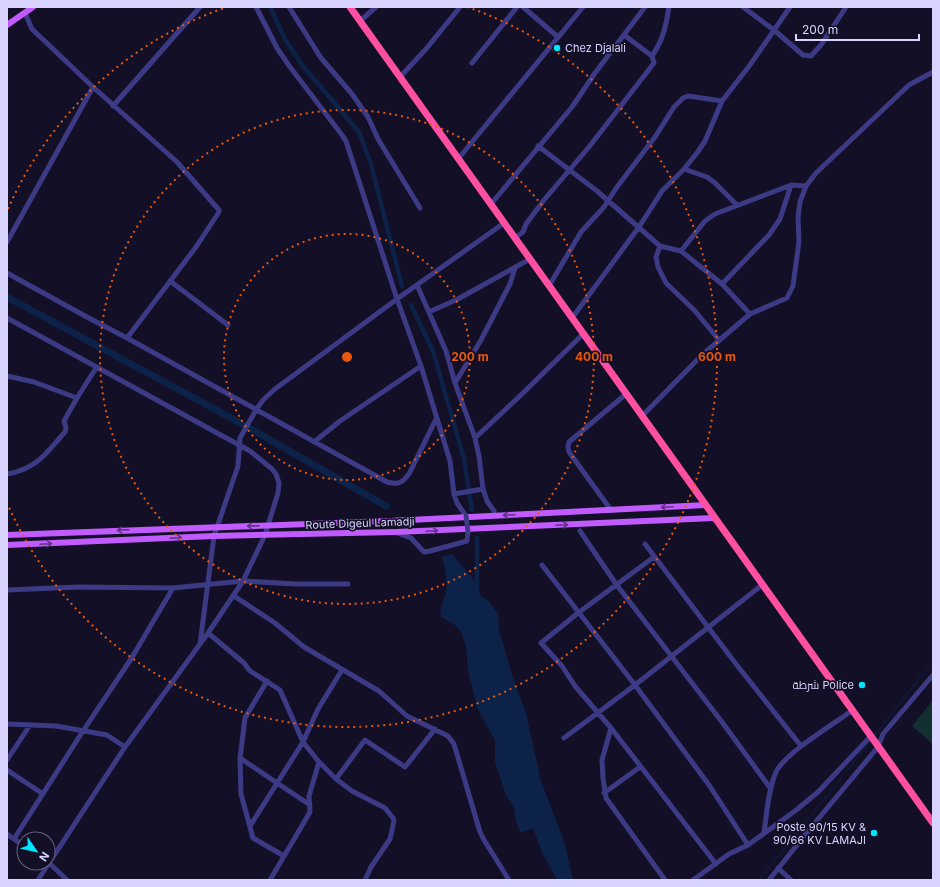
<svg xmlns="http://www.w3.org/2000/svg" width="940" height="887" font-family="Inter,Cairo,sans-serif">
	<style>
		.green { fill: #12302f }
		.water { fill: #0c2248 }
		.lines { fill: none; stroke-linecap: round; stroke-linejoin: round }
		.stream { stroke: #0c2248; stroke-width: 1 }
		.canal { stroke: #0c2248; stroke-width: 4.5 }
		.river { stroke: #0c2248; stroke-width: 7 }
		.minor { stroke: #3d3a85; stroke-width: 5 }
		.major { stroke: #c25bff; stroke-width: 6 }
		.highway { stroke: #ff4fa3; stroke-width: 7 }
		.minor-bridge { stroke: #3d3a85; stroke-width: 5 }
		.oneway { stroke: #623188 }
		.ring { fill: none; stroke: #e8590c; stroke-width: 2; stroke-dasharray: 2 4 }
		.poi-dot { fill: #00e5ff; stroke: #130f26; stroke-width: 1.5 }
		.labels { text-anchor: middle; stroke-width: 3.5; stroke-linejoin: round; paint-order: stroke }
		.poi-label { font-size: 11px; fill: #d9d4ff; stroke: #130f26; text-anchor: end }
		.street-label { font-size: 11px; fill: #d9d4ff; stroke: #130f26 }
		.centre { fill: #e8590c; stroke: #130f26; stroke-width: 2 }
		.ring-label { font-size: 12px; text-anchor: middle; font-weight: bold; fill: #e8590c; stroke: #130f26; stroke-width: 3.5; stroke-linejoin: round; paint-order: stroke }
	</style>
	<rect width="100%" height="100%" fill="#130f26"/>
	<path class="green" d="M933,700V744L912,726Z"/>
	<path class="water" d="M452,554L474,580L477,592L488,601L498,613L499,629L513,678L526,713L541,781L565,844L573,880H557L542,853L533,828L521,833L517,825L514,808L506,795L495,762V741L478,709L468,671L466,646L461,632L455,625L441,617C439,608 444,600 446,592C448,580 445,568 442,557Z"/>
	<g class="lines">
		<path class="stream" d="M875,735L933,661
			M759,880L870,742"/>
		<path class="canal" d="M270,7L285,39L302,65L359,132L371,164L402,286
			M411,305L433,351L464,459L472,510
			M477,597V538"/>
		<path class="river" d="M7,297L244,425L386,506"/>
		<path class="minor" d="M256,7L277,48L290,67L342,135L346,141L397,299L421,366L450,461L454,494L457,503L466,516
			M289,7L321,58L352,94L368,117L378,139L420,208
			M523,7L558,37
			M743,7L774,30L803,55L811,56L821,45L846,7
			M25,13L32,29L93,87L177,162L219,210V212L196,247L127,338
			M360,21L376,7
			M652,56C663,40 666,26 669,7
			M472,63L517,7
			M400,77L426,49L460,7
			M113,106L200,7
			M538,146L597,191L660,246L656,257L658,267L666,283L695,311L719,340
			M458,159L583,7
			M684,169L707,177L715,183L737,205
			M491,204L572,107L595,73L645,7
			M515,238L523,232L526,224L544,200L589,147L654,63L652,56L624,35
			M7,242L93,87
			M660,246L681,251L722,284L750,314
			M681,251L705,221L715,214L791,185L806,186
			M7,273L85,316L127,338L387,482C398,485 402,483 409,474L436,419
			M170,281L228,325
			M722,284L769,235L780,219L791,185
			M417,285L446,351L455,383L475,438L479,456L483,489L487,501L494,511
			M549,286L581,232L604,207L617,187L655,137L674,107L683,98L688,96L722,101
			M429,312L458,299L530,259
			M7,318L250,451L272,469L276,474L279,483L278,493L265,535L243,581L208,633L125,747L38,880
			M572,318L639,227L662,191L684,169L697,153L705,141L722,101L750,65L790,7
			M7,376L34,382L77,398L96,368
			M455,383L481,340L510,284L515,268
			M642,416L702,355L750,314L787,298L793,286L799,241L798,217L800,202L806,186L816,173L909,85L933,72
			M475,438L522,394L584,333
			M314,442L340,421L421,366
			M7,474C37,469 46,453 65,432L66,428L64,421L77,398
			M454,494L483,489
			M611,510L569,452L568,447L569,442L626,394
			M580,531L616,584L722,722L771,789
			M397,533L411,538L424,552L430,551L467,541L468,532
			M645,544L736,664L801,746
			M654,557L578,613L541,643L562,666L575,686L611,728L716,864
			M542,565L635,685L709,785L748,845
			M7,590L79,587L173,588L243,581L296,584H348
			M234,596L275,623L304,647L379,691L407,716L448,736L454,744L480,832L484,840L509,880
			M208,633L244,663L250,671L280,690L303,742L319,762L336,779L352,791L385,808L393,818L394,821L390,839L371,867L365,880
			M200,644L214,536L238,466L240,438L256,410L263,400L275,389L397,299L504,223
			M267,681L245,718L240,758L241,794L253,838L284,856
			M7,724L56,726L107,735L125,747
			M611,728L602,760L603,778L606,798L665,880
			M564,738L635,685L762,585
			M240,758L310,805
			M7,760L30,725
			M7,770L43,794
			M336,779L365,740L405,767L435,729
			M604,793L640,767
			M250,826L303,742L318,709L342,670
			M764,832C767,813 768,790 776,772C785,753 835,723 853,710
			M7,834L24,846
			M14,839L83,731L131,659L173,588
			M48,862L67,880
			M778,868L791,880
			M270,880L310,812L309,796L319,762
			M693,880L729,854L748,845L795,811L818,792L871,736
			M769,880L809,830L878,747L883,734L933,675"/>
		<path class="major" d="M7,25L33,7
			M7,535L389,521L706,505
			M7,545L214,536L396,532L714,518"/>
		<path class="highway" d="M350,7L933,823"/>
		<path class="minor-bridge" d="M466,516L468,532"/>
	</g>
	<defs><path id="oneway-shaft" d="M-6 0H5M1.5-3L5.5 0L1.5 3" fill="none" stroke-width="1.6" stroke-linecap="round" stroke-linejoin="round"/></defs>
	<g class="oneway">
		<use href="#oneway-shaft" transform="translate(667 507) rotate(177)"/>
		<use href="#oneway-shaft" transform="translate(509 515) rotate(177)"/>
		<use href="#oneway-shaft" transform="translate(562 525) rotate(-3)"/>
		<use href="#oneway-shaft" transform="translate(253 526) rotate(178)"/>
		<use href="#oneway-shaft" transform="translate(123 530) rotate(178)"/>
		<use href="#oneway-shaft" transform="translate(432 531) rotate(-3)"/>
		<use href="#oneway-shaft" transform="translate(176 538) rotate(-3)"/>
		<use href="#oneway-shaft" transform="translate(46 544) rotate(-3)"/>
	</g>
	<g class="ring">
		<circle cx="347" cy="357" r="123"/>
		<circle cx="347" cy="357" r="247"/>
		<path d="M8 209A370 370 0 0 1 227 7M467 7A370 370 0 1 1 8 505"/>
	</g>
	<g class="poi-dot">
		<circle cx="557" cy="48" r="4"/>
		<circle cx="862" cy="685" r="4"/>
		<circle cx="874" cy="833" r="4"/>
	</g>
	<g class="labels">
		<g class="poi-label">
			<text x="565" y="52" text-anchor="start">Chez Djalali</text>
			<text x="854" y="689">شرطة Police</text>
			<text x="866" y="831">Poste 90/15 KV &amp;<tspan x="866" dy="13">90/66 KV LAMAJI</tspan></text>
		</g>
		<g class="street-label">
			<text transform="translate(360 523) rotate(-2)" y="4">Route Digeul Lamadji</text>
		</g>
	</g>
	<circle cx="347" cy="357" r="6" class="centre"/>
	<g class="ring-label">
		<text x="470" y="361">200 m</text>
		<text x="594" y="361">400 m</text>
		<text x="717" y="361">600 m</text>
	</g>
	<rect width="940" height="887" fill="none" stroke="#d9d4ff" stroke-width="16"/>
	<g transform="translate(36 851) rotate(124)"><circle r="19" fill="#130f26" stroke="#625e7d"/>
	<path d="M0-3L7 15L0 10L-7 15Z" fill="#00e5ff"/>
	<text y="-6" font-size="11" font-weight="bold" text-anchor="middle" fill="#d9d4ff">N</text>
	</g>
	<path d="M796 34v6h123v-6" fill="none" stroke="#d9d4ff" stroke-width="2"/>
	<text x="802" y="34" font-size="12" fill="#d9d4ff" stroke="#130f26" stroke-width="3" paint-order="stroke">200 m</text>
</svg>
